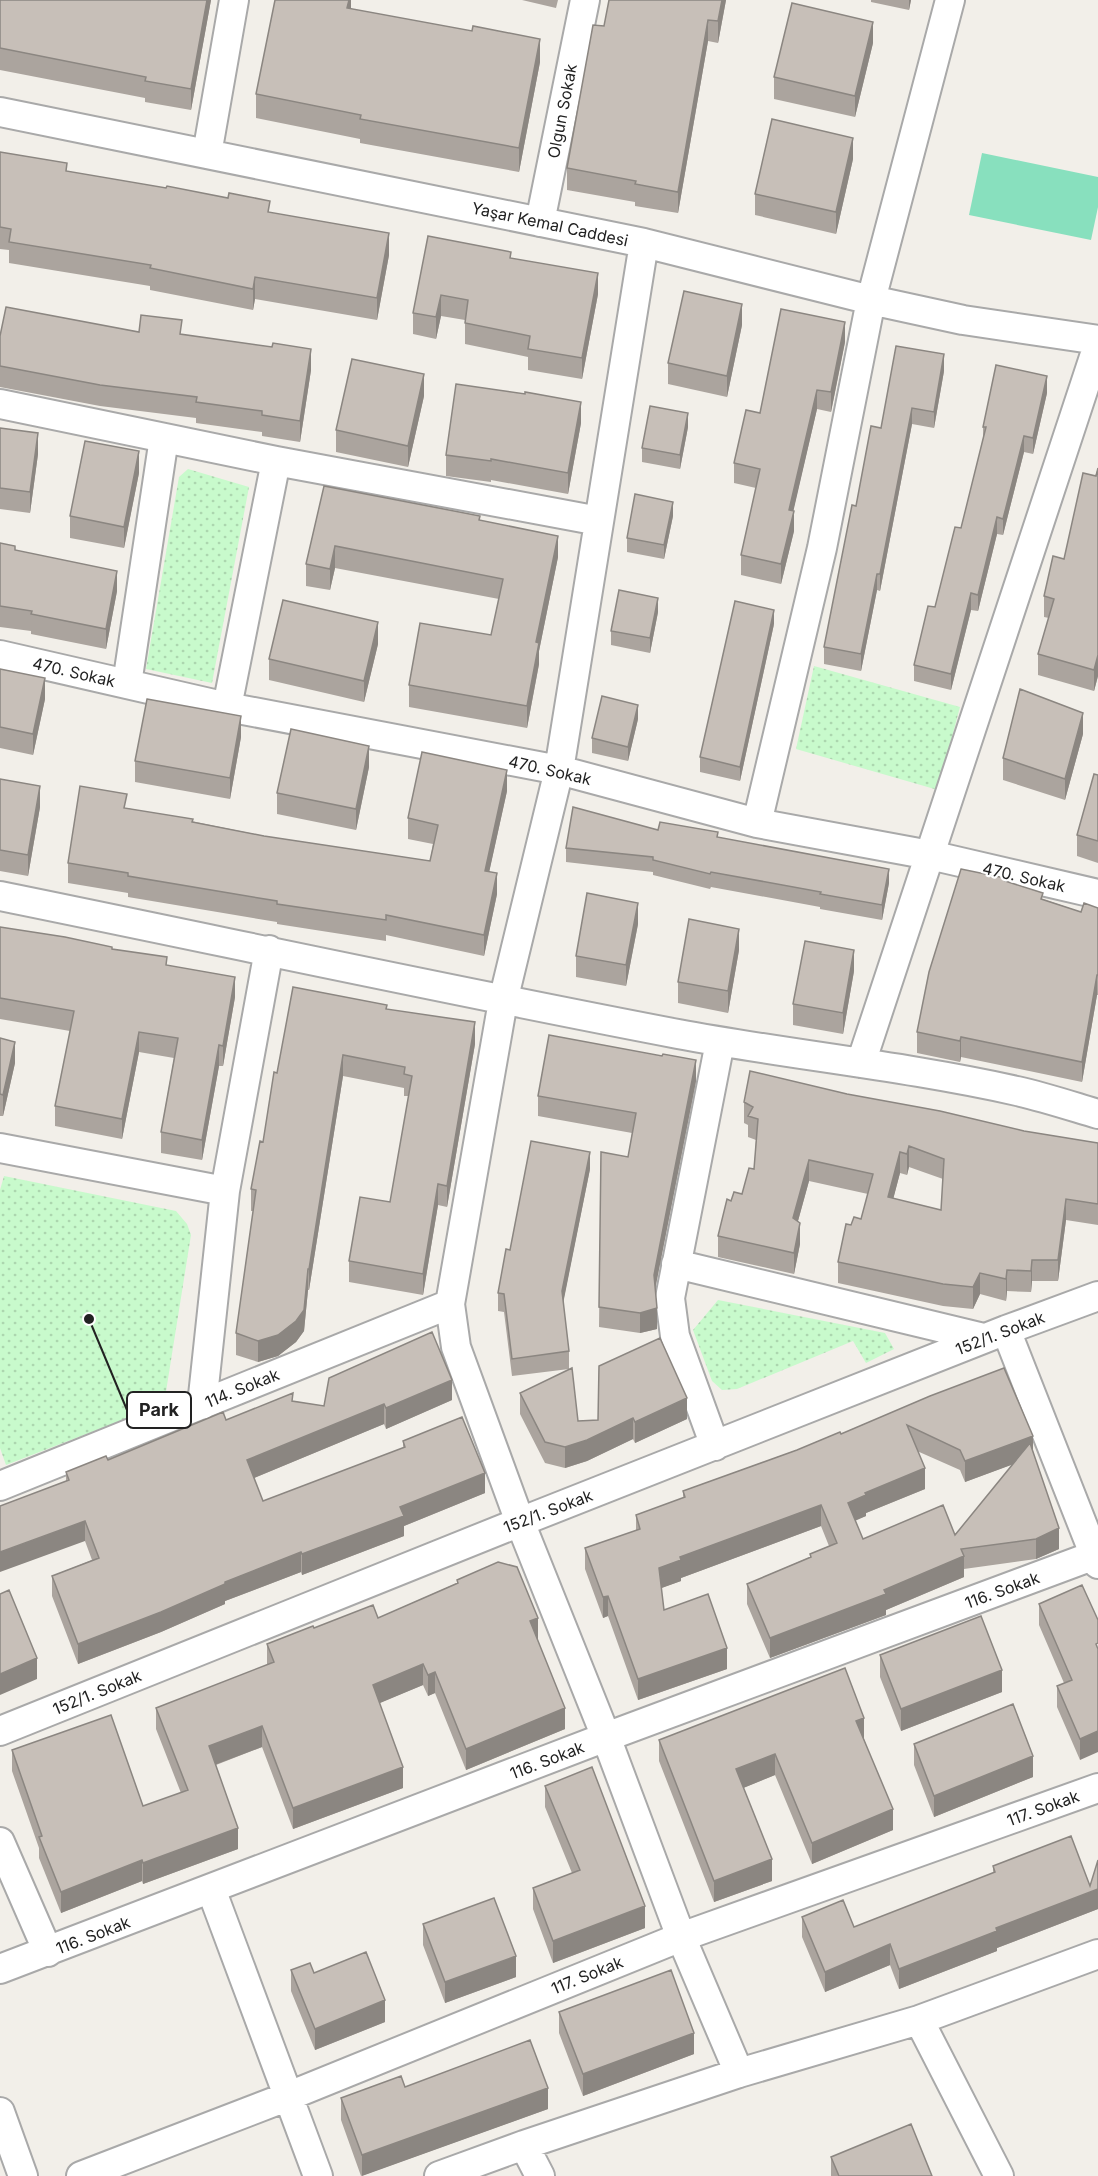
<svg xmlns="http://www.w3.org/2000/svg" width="1098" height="2176" font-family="Inter,sans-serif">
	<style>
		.park { fill: url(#park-dots) }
		.pitch { fill: #88e0be }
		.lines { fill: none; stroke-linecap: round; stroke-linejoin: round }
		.minor-casing { stroke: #a9a9a9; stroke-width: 32 }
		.minor { stroke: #fff; stroke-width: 28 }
		.wall { fill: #aba49e; fill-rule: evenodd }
		.shaded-wall { fill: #8b8681 }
		.building { fill: #c7bfb8; stroke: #8b8681; stroke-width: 1.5; fill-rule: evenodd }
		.labels { text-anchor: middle; stroke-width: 4.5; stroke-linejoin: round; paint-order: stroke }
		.street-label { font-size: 16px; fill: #222; stroke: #fff }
		.leader { fill: none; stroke: #222; stroke-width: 2 }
		.callout-dot { fill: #222; stroke: #fff; stroke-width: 2 }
		.callout { fill: #fff; stroke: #222; stroke-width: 2 }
		.callout-label { font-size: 18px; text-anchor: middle; font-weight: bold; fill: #222 }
	</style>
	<defs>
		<pattern id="park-dots" width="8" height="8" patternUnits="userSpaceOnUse" patternTransform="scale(1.5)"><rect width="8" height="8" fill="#c8facc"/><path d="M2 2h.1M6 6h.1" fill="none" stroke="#acd6af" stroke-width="1.8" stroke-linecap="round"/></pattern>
	</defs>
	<rect width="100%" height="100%" fill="#f2efe9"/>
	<path class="park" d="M188,469L249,487L212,683L146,669L179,477Z
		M814,666L960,707L938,790L796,749Z
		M4,1176L176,1211L187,1224L191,1235L164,1404L6,1465L0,1448V1190Z
		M718,1300L885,1333L894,1349L866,1363L853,1341L737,1389L722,1390L712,1381L693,1330Z"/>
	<path class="pitch" d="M982,153L1098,177V207L1091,240L969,215Z"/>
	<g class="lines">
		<defs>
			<path id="minor" d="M0,112L644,243L871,300L963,320L1098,340
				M207,154L234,0
				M540,222L585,0
				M644,243L559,770L503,1001L450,1304L456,1347L520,1522L606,1737L681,1937L739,2073
				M0,404L276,461L599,521
				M0,655L227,707L559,770L757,823L930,855L1098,894
				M127,684L164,438
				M227,707L276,461
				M757,823L822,548L871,300L950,0
				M0,896C226,942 452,991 678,1034C791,1055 905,1066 1017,1091C1044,1097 1071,1106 1098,1114
				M861,1063L1098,345
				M0,1148L225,1191
				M676,1264L984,1338
				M1006,1330L1098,1564
				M202,1405L225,1191L269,950
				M715,1446L675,1336L670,1298L720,1042
				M0,1486L450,1304
				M0,1731L520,1522L1006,1330L1098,1296
				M0,1842L48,1952
				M211,1889L318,2176
				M0,1969L606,1737L1095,1555
				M919,2020L999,2176
				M0,2112L23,2176
				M524,2145L540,2176
				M81,2176L289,2096L681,1937L1098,1788
				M439,2176L524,2145L739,2073L919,2020L1098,1954"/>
		</defs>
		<use href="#minor" class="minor-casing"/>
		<use href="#minor" class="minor"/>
	</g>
	<path class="wall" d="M0,0H211L191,110L145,102V98L0,70Z
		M351,0V9L540,62L519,172L360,143V139L256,118V94Z
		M522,0H558L556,8Z
		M726,0L718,43L708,41L678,213L635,206V202L567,190V168L604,26Z
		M871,0H911L909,10L871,2Z
		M873,43L855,117L774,99V77Z
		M0,152L67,171L270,213L389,255L377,320L255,299L253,310L150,290V286L9,263V250L0,249Z
		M853,159L836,234L755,215V194Z
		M428,236L511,258L598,294L582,379L528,370V357L465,344V320L441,316L436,339L413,334V313Z
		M742,325L727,397L668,384V363Z
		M139,332L182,334L311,370L300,442L262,436V432L196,423V418L100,406L0,387V336Z
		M845,342L831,412L817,409L793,511L794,531L781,584L741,575V555L756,488L734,483V463L760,413Z
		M944,371L934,428L912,424L880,591L877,590L861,671L824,664V647L856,506L881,428Z
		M1047,393L1033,454L1024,452L1003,535L997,534L978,611L971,610L951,690L914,681V665L935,607L961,528L983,439V427Z
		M424,396L408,467L336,452V430Z
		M581,423L568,494L491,480V482L446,476V455Z
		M688,427L680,469L642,462V448Z
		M0,428L38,454L30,513L0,509Z
		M1098,468V676L1094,691L1038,675V654L1049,618L1044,617V596L1064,559Z
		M139,473L124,548L70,538V516Z
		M324,486L480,520L558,557L539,651V664L527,728L409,707V685L491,635L499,599L335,568L330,590L306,586V564Z
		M673,516L664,559L627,552V538Z
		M0,543L15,550L117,591L106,649L31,634V631L0,627Z
		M658,612L650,653L611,645V631Z
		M774,624L740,781L700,772V757Z
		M378,644L364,702L269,680V659Z
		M0,669L45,699L33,755L0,748Z
		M638,719L628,761L592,753V738Z
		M1083,734L1065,800L1003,780V758Z
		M241,737L230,799L135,782V761Z
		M369,767L356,830L277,814V793Z
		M1098,775V863L1077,856V835Z
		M0,779L40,807L28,876L0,871Z
		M507,791L489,872L497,894L484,956L386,935V941L277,924V922L128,897V893L68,883V863L127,808L264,836L430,861L433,844L408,839V818Z
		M658,830L718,837L889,883L882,920L820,909V907L711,887L710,889L653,875V872L566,862V848Z
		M1005,881L1043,899L1081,912L1098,908V995H1097L1082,1082L961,1057L960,1062L917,1053V1032Z
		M638,924L626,986L576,977V956Z
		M0,927L112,949L167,965L235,997L223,1066H219L202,1160L161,1153V1132L174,1058L139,1052L122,1139L55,1126V1106L70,1031L0,1019Z
		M739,950L728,1013L678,1003V982Z
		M854,971L843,1034L793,1025V1004Z
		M387,1009L475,1044L447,1207L438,1205L423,1295L349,1282V1261L390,1202L409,1096H404V1088L343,1076L309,1290H308L304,1331L296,1342L278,1356L258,1362L236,1355V1333L253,1211H251V1189L263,1142L277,1073Z
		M0,1038L15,1063L3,1116H0Z
		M696,1081L655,1288L657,1329L640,1333L599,1327L601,1152L628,1157L632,1133L538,1116V1096Z
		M847,1094L1024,1131L1098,1143V1225L1066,1220L1058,1281H1032L1031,1292L1007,1291L1006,1301L980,1294L973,1309L943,1306L838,1283V1262L851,1225L861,1219L868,1194L809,1181L798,1221L800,1244L794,1274L718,1257V1236L731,1201L742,1194L754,1169L756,1140L748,1137V1125L744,1123V1102ZM909,1167L943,1179L941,1210L893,1199L900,1173L907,1175Z
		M590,1169L563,1302L569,1351V1369L512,1376L504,1312L498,1311V1293L510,1250Z
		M599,1366L687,1419L635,1443L633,1439L587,1461L565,1468L545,1463L520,1414V1393L578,1421L598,1420Z
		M930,1396L1033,1451L1059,1549L1036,1559L964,1569V1577L886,1610V1615L770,1658L747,1604V1584L810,1557V1554L829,1546L821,1526L681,1578V1581L661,1588L664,1610L727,1669L638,1700L608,1616L603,1618L585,1569V1548L636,1531V1515L683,1498V1491L841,1434ZM917,1451L960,1470L965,1482L1013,1464L955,1535L863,1539L855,1520L866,1516V1513L925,1489Z
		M452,1400L386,1429L384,1424L254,1478L263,1501L403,1448V1441L485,1493L404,1526V1536L302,1575L301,1572L225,1601V1604L161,1632L78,1664L52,1596V1576L92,1560L85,1541L66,1481V1472L108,1460L226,1420L293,1401L324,1406Z
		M457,1580L538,1639H537L565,1729L466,1770L435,1693L428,1696L423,1685L379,1703L403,1788L293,1829L262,1747L216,1765L238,1849L143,1884L142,1881L61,1913L39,1858V1848L12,1771V1750L143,1806L181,1793L156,1729V1708L267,1665V1644L314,1628L378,1618L457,1583Z
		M1082,1585L1080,1760L1057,1707V1686L1064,1683L1039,1625V1604Z
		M880,1655L1002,1692L901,1731L880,1677Z
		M864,1739L893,1830L812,1864L775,1775L743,1788L772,1881L714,1902L659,1761V1740Z
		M914,1744L1033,1777L934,1817L914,1765Z
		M545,1786L645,1928L553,1963L533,1909V1888L572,1873L545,1807Z
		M993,1866L1098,1909L997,1948V1951L899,1989L890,1965L825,1992L802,1937V1917L854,1927L993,1873Z
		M423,1924L516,1977L445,2003L423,1945Z
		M291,1970L314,1973L385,2022L315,2050L291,1991Z
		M559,2012L694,2054L583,2096L559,2033Z
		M405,2087L548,2109L361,2176L341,2120V2098Z
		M831,2157L932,2176H831Z"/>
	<path class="shaded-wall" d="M207,0H211L191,110V89Z
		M349,0H351V12L347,8Z
		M722,0H726L718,43V21Z
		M909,0H911L909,10Z
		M708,20V41L678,213V192Z
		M873,22V43L855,117V96Z
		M540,39V62L519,172V148Z
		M853,138V159L836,234V212Z
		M389,233V255L377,320V298Z
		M598,273V294L582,379V358Z
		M255,277V299L253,310V289Z
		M441,295V316L436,339V317Z
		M742,304V325L727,397V376Z
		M845,322V342L831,412V392Z
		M311,349V370L300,442V421Z
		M944,354V371L934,428V412Z
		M424,374V396L408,467V446Z
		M1047,376V393L1033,454V438Z
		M817,390V409L789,530V510Z
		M581,402V423L568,494V473Z
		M912,408V424L880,591V574Z
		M688,413V427L680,469V455Z
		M38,433V454L30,513V492Z
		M1024,436V452L1003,535V519Z
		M139,451V473L124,548V527Z
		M673,502V516L664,559V545Z
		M794,511V531L781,584V564Z
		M997,517V534L978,611V595Z
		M558,536V557L539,651V664L527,728V706L536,642Z
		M335,546V568L330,590V569Z
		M117,571V591L106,649V629Z
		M877,574V590L861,671V654Z
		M971,593V610L951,690V674Z
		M658,598V612L650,653V638Z
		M774,610V624L740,781V767Z
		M378,622V644L364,702V681Z
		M1098,655V676L1094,691V670Z
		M45,678V699L33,755V734Z
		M638,705V719L628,761V747Z
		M1083,713V734L1065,800V779Z
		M241,716V737L230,799V778Z
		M369,746V767L356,830V809Z
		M507,770V791L485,891V871Z
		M40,786V807L28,876V855Z
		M889,869V883L882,920V905Z
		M497,873V894L484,956V935Z
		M638,903V924L626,986V965Z
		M739,929V950L728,1013V991Z
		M854,950V971L843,1034V1013Z
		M1097,975V995L1082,1082V1062Z
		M235,977V997L223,1066V1046Z
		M475,1022V1044L447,1207V1186Z
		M139,1032V1052L122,1139V1119Z
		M961,1037V1057L960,1062V1041Z
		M15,1042V1063L3,1116V1095Z
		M219,1045V1066L202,1160V1140Z
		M343,1055V1076L309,1290V1269Z
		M696,1060V1081L654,1295V1275Z
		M909,1146V1167L907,1175V1154Z
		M590,1152V1169L562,1309V1291Z
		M900,1152V1173L888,1219V1197Z
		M809,1160V1181L793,1239V1218Z
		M438,1184V1205L423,1295V1274Z
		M1066,1199V1220L1058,1281V1260Z
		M800,1223V1244L794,1274V1253Z
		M1032,1260V1281L1031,1292V1271Z
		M308,1269V1290L304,1331L296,1342L278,1356L258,1362V1341Z
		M1007,1270V1291L1006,1301V1279Z
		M980,1273V1294L973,1309V1287Z
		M657,1308V1329L640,1333V1313Z
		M452,1380V1400L386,1429V1408Z
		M687,1398V1419L635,1443V1422Z
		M384,1404V1424L247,1481V1460Z
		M633,1418V1439L587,1461L565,1468V1447Z
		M1033,1436V1457L965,1482V1461Z
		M925,1468V1489L866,1513V1516L848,1524V1503L865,1493Z
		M485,1473V1493L404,1526V1536L302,1575V1554L400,1507Z
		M821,1505V1526L681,1578V1581L659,1589V1568L680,1557Z
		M85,1521V1541L0,1572V1552Z
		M1059,1528V1549L1036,1559V1539Z
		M301,1552V1572L225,1601V1604L161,1632L78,1664V1644L225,1582Z
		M964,1556V1577L886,1610V1615L770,1658V1638Z
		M608,1596V1616L603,1618V1597Z
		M538,1618V1639L530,1642V1621Z
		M727,1648V1669L638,1700V1679Z
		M37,1658V1679L0,1695V1674Z
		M423,1664V1685L373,1706V1685Z
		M1002,1670V1692L901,1731V1709Z
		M435,1672V1693L428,1696V1675Z
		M565,1708V1729L466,1770V1749Z
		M864,1718V1739L856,1742V1721Z
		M262,1726V1747L209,1767V1746Z
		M1098,1731V1752L1080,1760V1739Z
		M775,1754V1775L736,1791V1769Z
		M1033,1756V1777L934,1817V1796Z
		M403,1767V1788L293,1829V1808Z
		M893,1809V1830L812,1864V1843Z
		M238,1828V1849L143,1884V1863Z
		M772,1859V1881L714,1902V1881Z
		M142,1860V1881L61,1913V1892Z
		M1098,1889V1909L997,1948V1951L899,1989V1969L996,1928Z
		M645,1906V1928L553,1963V1941Z
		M890,1944V1965L825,1992V1972Z
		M516,1956V1977L445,2003V1982Z
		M385,2000V2022L315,2050V2029Z
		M694,2033V2054L583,2096V2074Z
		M548,2088V2109L362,2176V2155Z"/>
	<path class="building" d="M0,0H207L191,89L145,81L146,77L0,48Z
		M275,0H349L347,8L472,31L473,26L540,39L519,148L360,119L361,115L256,94Z
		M609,0H722L718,21L708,20L678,192L635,184L636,181L567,168L593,25L604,26Z
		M792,3L873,22L855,96L774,77Z
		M772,119L853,138L836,212L755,194Z
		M0,152L67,163L66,171L166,188L167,186L228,198L229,193L270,201L268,212L389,233L377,298L255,277L253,289L150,268L151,265L9,242L11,229L0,227Z
		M428,236L511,252L510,258L598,273L582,358L528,349L530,336L465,323L468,300L441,295L436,317L413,313Z
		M684,291L742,304L727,376L668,363Z
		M6,307L139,332L141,315L182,320L180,334L272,347L273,343L311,349L300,421L262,415V411L196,402L197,397L100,385L0,366V336Z
		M781,309L845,322L831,392L817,390L789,510L794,511L781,564L741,555L760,469L734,463L746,410L760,413Z
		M896,346L944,354L934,412L912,408L880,574H877L861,654L824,647L852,505L856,506L871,426L881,428Z
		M352,359L424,374L408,446L336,430Z
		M996,365L1047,376L1033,438L1024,436L1003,519L997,517L978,595L971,593L951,674L914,665L928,606L935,607L955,527L961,528L986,427H983Z
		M456,384L525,394V392L581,402L568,473L491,459V461L446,455Z
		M650,406L688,413L680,455L642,448Z
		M0,428L38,433L30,492L0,488Z
		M85,441L139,451L124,527L70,516Z
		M1098,468V655L1094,670L1038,654L1054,599L1044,596L1053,556L1064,559L1083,473L1096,476Z
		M324,486L480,516L479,520L558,536L536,642L539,643L527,706L409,685L420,623L491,635L503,579L335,546L330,569L306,564Z
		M635,494L673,502L664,545L627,538Z
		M0,543L15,546V550L117,571L106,629L31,614L32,611L0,606Z
		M619,590L658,598L650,638L611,631Z
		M283,600L378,622L364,681L269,659Z
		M735,601L774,610L740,767L700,757Z
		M0,669L45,678L33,734L0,727Z
		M1020,689L1083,713L1065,779L1003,758Z
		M602,696L638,705L628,747L592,738Z
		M147,699L241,716L230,778L135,761Z
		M291,729L369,746L356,809L277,793Z
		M422,752L507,770L485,871L497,873L484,935L386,915V920L277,904V901L128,876V873L68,863L80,786L127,794L124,808L193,819L192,822L264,836L430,861L438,825L408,818Z
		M1094,774L1098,775V841L1077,835Z
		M0,779L40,786L28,855L0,850Z
		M573,807L658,830L660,822L718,832L717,837L889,869L882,905L820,894L821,892L711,872L710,874L653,860V857L566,848Z
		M961,869L1005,878V881L1043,893L1041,899L1081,912L1084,903L1098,908V975H1097L1082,1062L961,1037L960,1041L917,1032L929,972Z
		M587,893L638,903L626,965L576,956Z
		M689,919L739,929L728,991L678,982Z
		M0,927L65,937L112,947V949L167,957L166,965L235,977L223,1046L219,1045L202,1140L161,1132L178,1038L139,1032L122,1119L55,1106L74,1011L0,998Z
		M805,941L854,950L843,1013L793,1004Z
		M293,987L387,1005L386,1009L475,1022L447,1186L438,1184L423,1274L349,1261L360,1197L390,1202L412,1076L404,1074L405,1067L343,1055L309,1269H308L304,1310L296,1321L278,1335L258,1341L236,1333L256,1190L251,1189L260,1141L263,1142L274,1072L277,1073Z
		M549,1035L662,1056L663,1054L696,1060L654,1275L657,1308L640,1313L599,1307L601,1152L628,1157L636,1113L538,1096Z
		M0,1038L15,1042L3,1095L0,1094Z
		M750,1071L847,1094L940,1111L1024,1131L1098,1143V1204L1066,1199L1058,1260H1032L1031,1271L1007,1270L1006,1279L980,1273L973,1287L943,1284L838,1262L846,1224L851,1225L854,1217L861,1219L873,1174L809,1160L793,1218L800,1223L794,1253L718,1236L727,1199L731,1201L734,1192L742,1194L749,1168L754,1169L758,1119L748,1116L753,1107L744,1102ZM909,1146L944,1159L941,1210L888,1197L900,1152L907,1154Z
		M531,1141L590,1152L562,1291L569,1351L512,1359L504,1294L498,1293L506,1249L510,1250Z
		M432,1332L452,1380L386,1408L384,1404L247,1460L263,1501L405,1447L403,1441L462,1417L485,1473L400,1507L404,1516L302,1554L301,1552L225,1582V1584L161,1612L78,1644L52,1576L99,1558L85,1521L0,1552V1506L69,1480L66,1472L106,1456L108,1460L223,1412L226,1420L293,1393L292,1401L324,1406L329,1378Z
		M660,1338L687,1398L635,1422L633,1418L587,1440L565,1447L545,1442L520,1393L572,1368L578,1421L598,1420L599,1366Z
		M1004,1368L1033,1436L965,1461L960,1450L907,1425L925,1468L865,1493L866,1495L848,1503L863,1539L943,1505L955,1535L1030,1443L1059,1528L1036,1539L961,1549L964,1556L884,1590L886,1594L770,1638L747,1584L811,1557L810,1554L837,1543L821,1505L680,1557L681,1560L659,1568L664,1610L708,1594L727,1648L638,1679L608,1596L603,1597L585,1548L640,1529L636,1515L685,1497L683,1491L797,1450L840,1432L841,1434L930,1396Z
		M498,1562L517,1567L538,1618L530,1621L565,1708L466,1749L435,1672L428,1675L423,1664L373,1685L403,1767L293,1808L262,1726L209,1746L238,1828L143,1863L142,1860L61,1892L39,1837L42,1836L12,1750L111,1715L143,1806L188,1790L156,1708L274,1662L267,1644L313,1626L314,1628L373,1605L378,1618L458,1583L457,1580Z
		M1082,1585L1098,1620V1643L1096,1644L1098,1649V1731L1080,1739L1057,1686L1072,1680L1039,1604Z
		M9,1590L37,1658L0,1674V1594Z
		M981,1616L1002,1670L901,1709L880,1655Z
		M845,1668L864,1718L856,1721L893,1809L812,1843L775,1754L736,1769L772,1859L714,1881L659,1740Z
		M1013,1704L1033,1756L934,1796L914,1744Z
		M592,1767L645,1906L553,1941L533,1888L580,1870L545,1786Z
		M1071,1836L1090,1886L1098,1860V1889L996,1928L997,1931L899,1969L890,1944L825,1972L802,1917L843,1900L854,1927L995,1872L993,1866Z
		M494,1898L516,1956L445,1982L423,1924Z
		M366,1952L385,2000L315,2029L291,1970L310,1963L314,1973Z
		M671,1970L694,2033L583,2074L559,2012Z
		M530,2040L548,2088L362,2155L341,2098L401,2076L405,2087Z
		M911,2124L932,2176H839L831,2157Z"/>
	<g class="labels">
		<g class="street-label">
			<text transform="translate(562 111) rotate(-79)" y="6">Olgun Sokak</text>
			<text transform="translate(550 224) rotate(12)" y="6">Yaşar Kemal Caddesi</text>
			<text transform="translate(74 672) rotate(13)" y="6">470. Sokak</text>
			<text transform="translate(550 770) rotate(13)" y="6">470. Sokak</text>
			<text transform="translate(1024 877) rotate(13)" y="6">470. Sokak</text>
			<text transform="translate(1000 1333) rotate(-21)" y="6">152/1. Sokak</text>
			<text transform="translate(242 1388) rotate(-22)" y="6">114. Sokak</text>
			<text transform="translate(548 1511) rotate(-21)" y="6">152/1. Sokak</text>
			<text transform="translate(1002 1590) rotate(-20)" y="6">116. Sokak</text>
			<text transform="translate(97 1692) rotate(-22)" y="6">152/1. Sokak</text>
			<text transform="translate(547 1760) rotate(-21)" y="6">116. Sokak</text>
			<text transform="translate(1043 1808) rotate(-20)" y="6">117. Sokak</text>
			<text transform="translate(93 1935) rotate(-21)" y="6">116. Sokak</text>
			<text transform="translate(587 1975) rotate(-22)" y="6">117. Sokak</text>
		</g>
	</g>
	<path class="leader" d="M89 1319L127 1410"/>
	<circle class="callout-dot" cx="89" cy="1319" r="6"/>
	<rect class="callout" x="127" y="1392" width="64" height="36" rx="6"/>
	<g class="callout-label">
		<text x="159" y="1416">Park</text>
	</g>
</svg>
